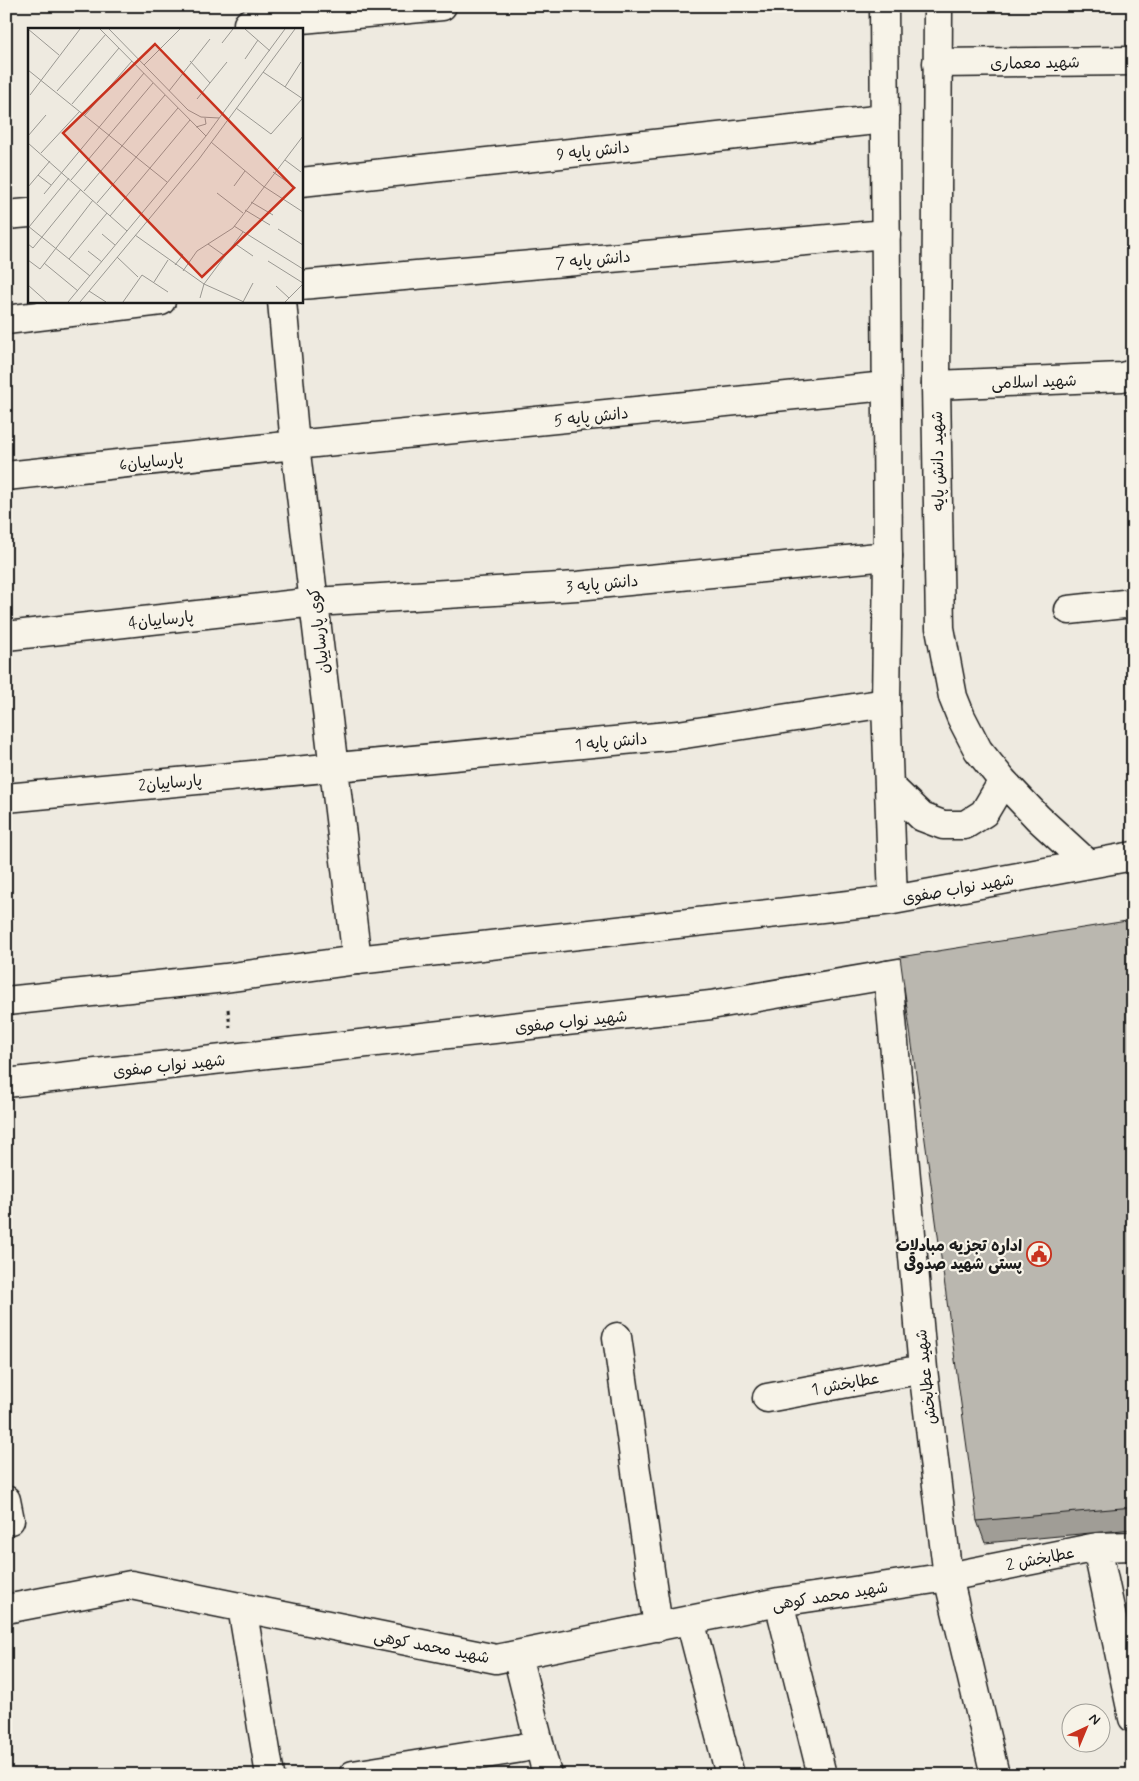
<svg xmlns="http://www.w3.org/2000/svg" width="1139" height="1781" font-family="Mynerve,'Playpen Sans Arabic',sans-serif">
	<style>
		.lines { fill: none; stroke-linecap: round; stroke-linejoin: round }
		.street-casing { stroke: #1c1c1c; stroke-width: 31 }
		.secondary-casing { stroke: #1c1c1c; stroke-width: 31 }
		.path { stroke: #1c1c1c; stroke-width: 3; stroke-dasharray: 4 4; stroke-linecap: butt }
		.street { stroke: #f7f3e8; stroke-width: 28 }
		.secondary { stroke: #f7f3e8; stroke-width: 28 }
		.wall { fill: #a09d96; stroke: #1c1c1c }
		.building { fill: #bab7af; stroke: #1c1c1c }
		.labels { text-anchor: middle; stroke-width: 4.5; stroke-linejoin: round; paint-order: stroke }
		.street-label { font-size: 16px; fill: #1c1c1c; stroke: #f7f3e8 }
		.poi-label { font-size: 16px; font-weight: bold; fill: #1c1c1c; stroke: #f7f3e8; text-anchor: end }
		.inset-road { fill: none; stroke: #9a9892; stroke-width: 1 }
		.view { fill: #c8321e; fill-opacity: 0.15; stroke: #c8321e; stroke-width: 2.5 }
		.inset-edge { fill: none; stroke: #1c1c1c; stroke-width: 2.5 }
	</style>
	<rect width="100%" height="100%" fill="#eeeae0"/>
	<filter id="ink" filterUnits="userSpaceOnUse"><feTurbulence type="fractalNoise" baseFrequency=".02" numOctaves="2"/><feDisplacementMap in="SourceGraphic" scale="10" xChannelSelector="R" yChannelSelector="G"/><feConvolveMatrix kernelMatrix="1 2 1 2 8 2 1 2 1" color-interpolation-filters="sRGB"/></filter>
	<g filter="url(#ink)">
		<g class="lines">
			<defs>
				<path id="street" d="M248,24L442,6
					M937,63L1133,61
					M301,182L885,119
					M6,215L29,213
					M301,285L886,234
					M282,301L295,445L357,960
					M6,320L161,301
					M936,385L1122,377L1133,374
					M6,476L295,445L886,386
					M1069,610L1133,603
					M6,636L315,602L577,586L888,556
					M6,798L678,735L886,703
					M888,975L923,1369L948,1577L995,1775
					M617,1337L658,1627
					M767,1398L923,1369
					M6,1500L10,1520L6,1521
					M1097,1547L1133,1718
					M779,1602L822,1775
					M242,1607L270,1775
					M6,1609L131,1585L496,1659L779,1602L948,1577L1097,1547L1133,1546
					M690,1620L730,1775
					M517,1655L547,1775
					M353,1775L522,1748L539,1743"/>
				<path id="secondary" d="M884,6L888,556L886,703L893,900
					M938,6L936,385L940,628L953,697L961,717L978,750L1003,781L1038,818L1088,864
					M890,786L922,817L943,825H965L984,813L1003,781
					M6,1001L225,978L357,960L893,900L1133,856
					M6,1083L711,1005L940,966"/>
			</defs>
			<use href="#street" class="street-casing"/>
			<use href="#secondary" class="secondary-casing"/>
			<path class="path" d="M228,1009L230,1028"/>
			<use href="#street" class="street"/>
			<use href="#secondary" class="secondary"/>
		</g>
		<path class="wall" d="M1133,920V1529L985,1543L977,1521Z"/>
		<path class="building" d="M1133,920V1507L977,1521L900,957Z"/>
	</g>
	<defs>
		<symbol id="civic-ring" viewBox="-11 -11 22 22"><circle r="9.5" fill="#f7f3e8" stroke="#c8321e" stroke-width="1.5"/><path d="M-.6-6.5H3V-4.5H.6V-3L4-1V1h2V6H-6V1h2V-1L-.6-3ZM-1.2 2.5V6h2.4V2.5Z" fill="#c8321e"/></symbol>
	</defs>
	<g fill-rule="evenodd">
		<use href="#civic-ring" x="1025" y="1240" width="28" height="28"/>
	</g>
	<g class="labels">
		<g class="street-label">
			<text transform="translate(1035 62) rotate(-1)" y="6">شهید معماری</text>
			<text transform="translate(593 150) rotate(-6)" y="6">دانش پایه 9</text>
			<text transform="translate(593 259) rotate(-5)" y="6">دانش پایه 7</text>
			<text transform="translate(1034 381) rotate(-2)" y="6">شهید اسلامی</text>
			<text transform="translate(591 416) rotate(-6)" y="6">دانش پایه 5</text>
			<text transform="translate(151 461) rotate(-6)" y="6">پارساییان6</text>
			<text transform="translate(937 461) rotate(-91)" y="6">شهید دانش پایه</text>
			<text transform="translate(602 583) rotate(-5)" y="6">دانش پایه 3</text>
			<text transform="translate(161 619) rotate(-6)" y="6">پارساییان4</text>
			<text transform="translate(318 631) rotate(-97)" y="6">کوی پارساییان</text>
			<text transform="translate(611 741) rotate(-5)" y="6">دانش پایه 1</text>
			<text transform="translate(170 782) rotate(-5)" y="6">پارساییان2</text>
			<text transform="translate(958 888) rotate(-10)" y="6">شهید نواب صفوی</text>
			<text transform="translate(571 1021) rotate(-6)" y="6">شهید نواب صفوی</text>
			<text transform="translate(169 1065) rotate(-6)" y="6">شهید نواب صفوی</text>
			<text transform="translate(925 1377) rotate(-96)" y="6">شهید عطابخش</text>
			<text transform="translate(845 1383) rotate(-10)" y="6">عطابخش 1</text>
			<text transform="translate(1040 1558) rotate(-11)" y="6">عطابخش 2</text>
			<text transform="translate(830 1595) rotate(-9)" y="6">شهید محمد کوهی</text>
			<text transform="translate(432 1646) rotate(11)" y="6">شهید محمد کوهی</text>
		</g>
		<g class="poi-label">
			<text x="1022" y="1251">اداره تجزیه مبادلات<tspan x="1022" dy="18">پستی شهید صدوقی</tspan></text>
		</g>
	</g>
	<g transform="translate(28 28)">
		<rect width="275" height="275" fill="#eeeae0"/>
		<path class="inset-road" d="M0,1L31,27M72,1L178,108M81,1L160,82L173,89L191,90M217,1L242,23M194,15L205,1M217,31L230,12M162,33L182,55M116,37L152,1M0,42L139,154M235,44L275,71M257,59L273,34M29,63L78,6M141,63L182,11M2,67L52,1M169,71L199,34M44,76L91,20M208,80L243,106L274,71M57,87L104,33M168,99L178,96L177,90M0,108L18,87M183,114L235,158L275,184M0,115L99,203M13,125L52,83M257,132L273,144M245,144L268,160M10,147L23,157M43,152L125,55M206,158L217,143M0,159L22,133M56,163L137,67M189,165L215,185M16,166L116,45M223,174L245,187M69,175L150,80M217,182L242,197M82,188L162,92M0,198L62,248M206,198L275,241M1,199L41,150M250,201L275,217M74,206L87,217M107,207L176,256L216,274M206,215L225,228M0,216L5,220L53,161M180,216L197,228M147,221L155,227L147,237M60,223L74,234M89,229L110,249M41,231L79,185M0,232L12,241L65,172M240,233L275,255M16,235L50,263M155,243L169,223L205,200L275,108M126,254L140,232M0,257L19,274M248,258L261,270M61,263L78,274M172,270L176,256L215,204M40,274L178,108L257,1M52,274L171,131L267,1M95,274L114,247L140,264M215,274L225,255M257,274L275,256"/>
		<path class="view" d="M127,16L266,160L174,249L35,105Z"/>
		<rect width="275" height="275" class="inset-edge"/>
	</g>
	<rect width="1139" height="1781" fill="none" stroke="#f7f3e8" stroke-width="25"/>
	<rect x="12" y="12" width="1114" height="1756" fill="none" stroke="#1c1c1c" stroke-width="2" filter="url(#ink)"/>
	<g transform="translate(1086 1728) rotate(44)"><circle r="24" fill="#f7f3e8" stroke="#9f9d96"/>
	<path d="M0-4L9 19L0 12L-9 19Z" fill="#c8321e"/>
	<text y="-8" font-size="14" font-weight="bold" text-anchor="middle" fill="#1c1c1c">N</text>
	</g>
</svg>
